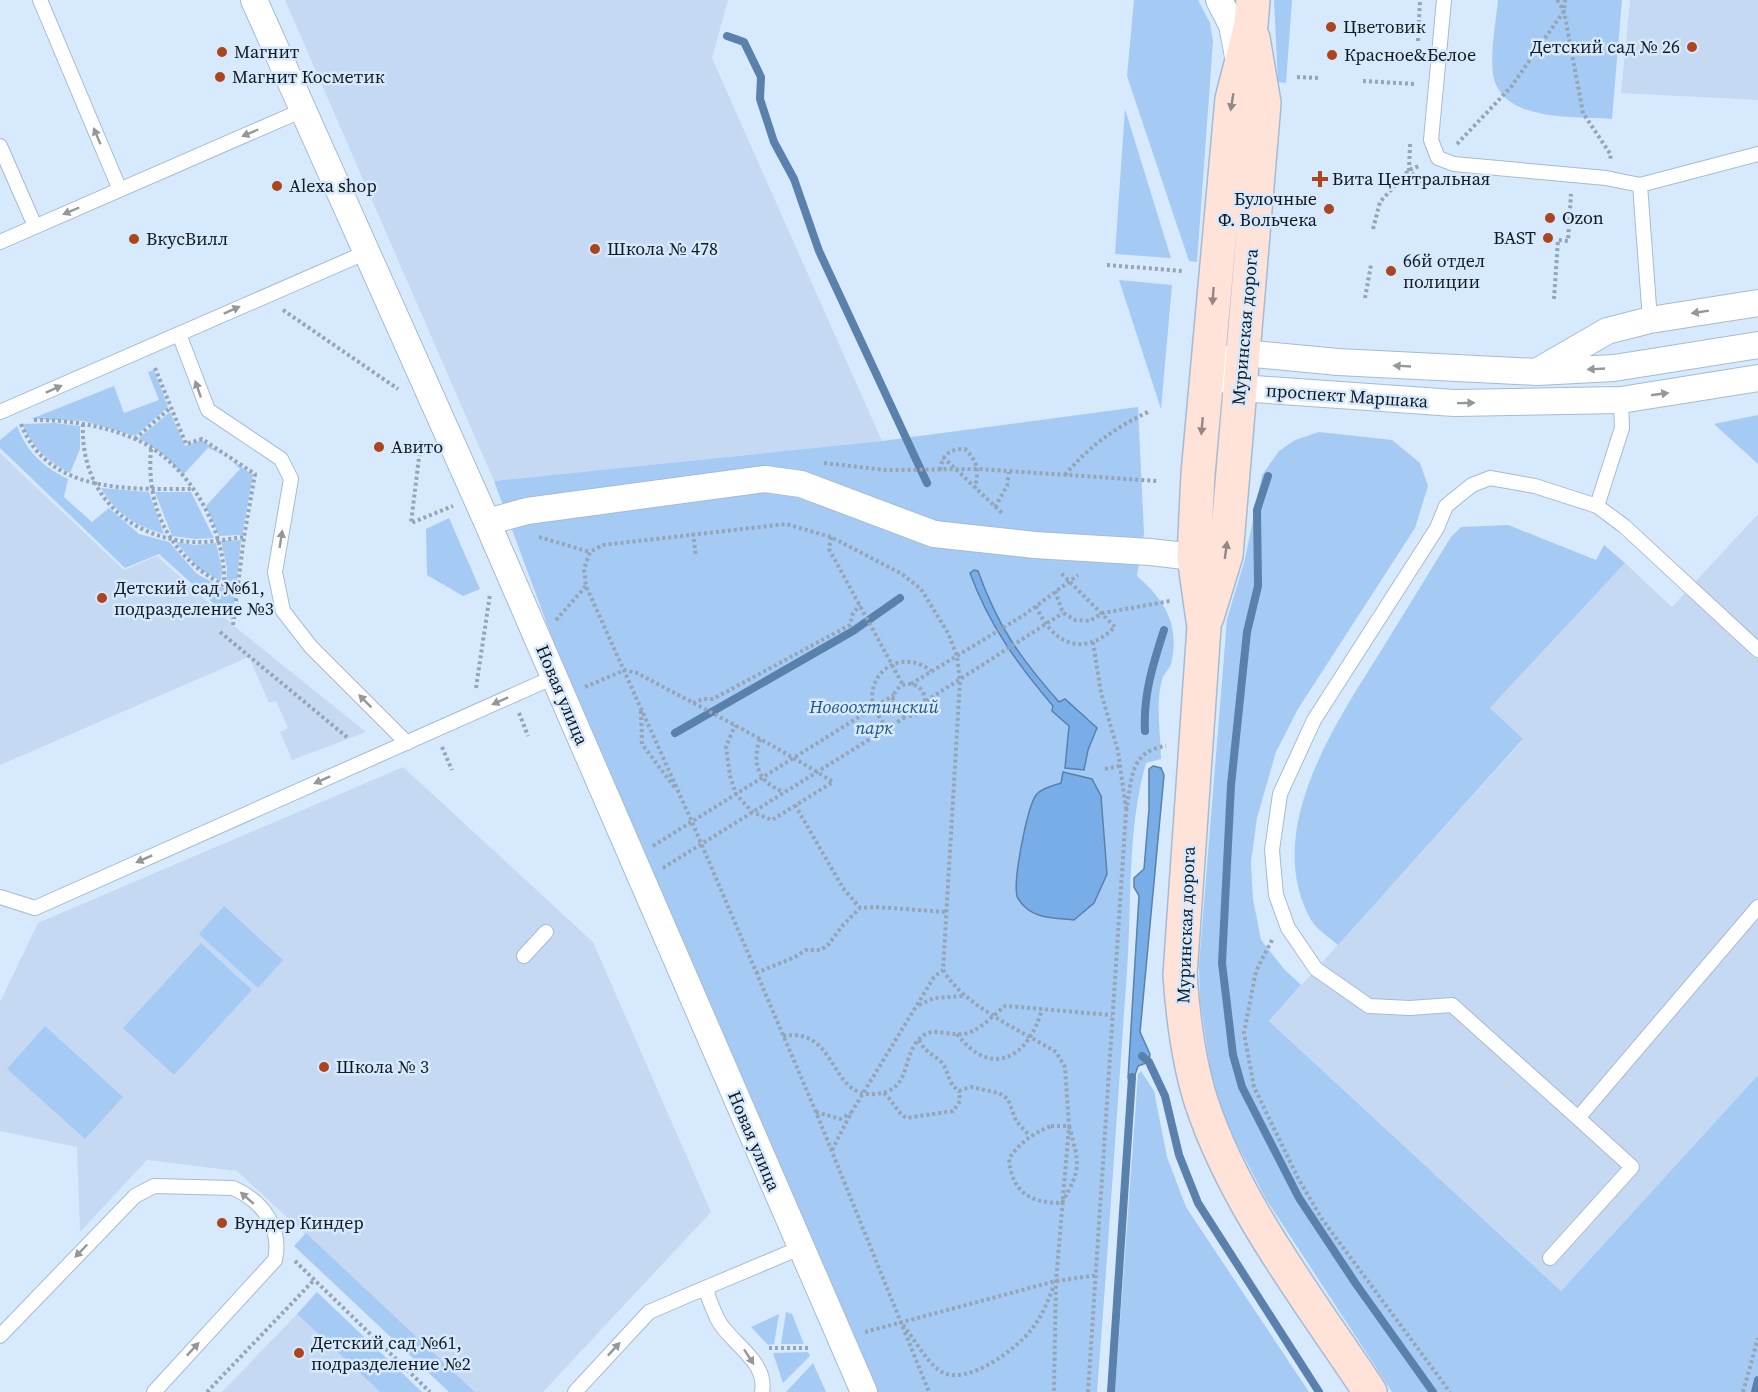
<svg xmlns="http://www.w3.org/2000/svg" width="1758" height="1392" font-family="'Source Serif 4',serif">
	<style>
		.built { fill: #c5daf2 }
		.green { fill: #a5cbf5 }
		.water { fill: #78ade7; stroke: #5981ac; stroke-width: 1.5 }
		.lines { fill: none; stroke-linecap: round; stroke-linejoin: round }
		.stream { stroke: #5981ac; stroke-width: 8 }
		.lane-casing { stroke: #a5bbd3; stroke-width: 16 }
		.street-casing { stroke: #a5bbd3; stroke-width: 28 }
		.secondary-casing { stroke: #a5bbd3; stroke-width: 36 }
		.path { stroke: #96a4b4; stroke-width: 4; stroke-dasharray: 3 3; stroke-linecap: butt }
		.lane { stroke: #fff; stroke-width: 14 }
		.street { stroke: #fff; stroke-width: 26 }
		.secondary { stroke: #ffe2d8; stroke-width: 33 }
		.oneway { fill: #948886 }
		.oneway2 { fill: #94989b }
		.poi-dot { fill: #ac451f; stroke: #d7e9fd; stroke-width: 2 }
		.labels { text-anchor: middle; stroke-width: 5; stroke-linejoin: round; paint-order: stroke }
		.poi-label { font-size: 18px; fill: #111921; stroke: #d7e9fd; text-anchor: start }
		.street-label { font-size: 18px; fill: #111921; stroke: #d7e9fd }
		.park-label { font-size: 18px; font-style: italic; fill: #1f558b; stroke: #d7e9fd }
	</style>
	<rect width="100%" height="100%" fill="#d7e9fd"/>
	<path class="built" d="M285,0H728L712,58L882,441L494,481Z
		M1630,0H1758V100L1621,93Z
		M0,453L124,570L157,556L233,625L366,732L292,760L280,732L288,728L276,701L269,703L249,657L0,765Z
		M1758,514V1075L1561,1291L1269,1021L1523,740L1490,708L1625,563L1672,607Z
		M403,767L593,942L711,1212L543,1392H475L237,1171L147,1160L80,1232L77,1147L0,1131V1002L38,923Z
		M297,1314L380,1392H222Z"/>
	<path class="green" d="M1134,0H1198L1210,23L1213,41L1197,262L1189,261L1127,76Z
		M1274,0H1292L1286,83L1278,82Z
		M1498,0H1622L1612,119C1575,116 1501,123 1493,74C1490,53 1496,21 1498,0Z
		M1125,109L1171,258L1115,254Z
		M1119,280L1172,285L1161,409Z
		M154,370L168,407L135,436L84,421L31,419L114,386L124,413L159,400L148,372Z
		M1138,407L1144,533L1137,576C1166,601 1180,626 1171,664C1169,670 1163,674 1162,680C1155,705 1161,734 1161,759L1146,763C1127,830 1132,902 1127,971C1117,1111 1108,1252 1097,1392H878L642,881L494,481L882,441Z
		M170,412L185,446L201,440L220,453L208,448L183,475L165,456L139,438Z
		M1758,415V464L1714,424Z
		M55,423L80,426V449L70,473C48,462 32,447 22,424Z
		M17,426C27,452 43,467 68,479L64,497L92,522L109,508L139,534L169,542L197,574L235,594L232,620L159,554L125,568L0,448V440Z
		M1319,432L1392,440L1420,463L1428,486L1415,528L1298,709L1276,752L1257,818L1251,862L1253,899L1261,940L1284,969L1301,985L1269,1021L1561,1291L1758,1075V1392H1392L1266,1199L1224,1119L1210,1067L1200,1001L1199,965L1227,619L1245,559L1262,475L1279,451L1295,440Z
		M231,460L253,475L242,535L219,536L206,506L240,469Z
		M101,488L149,492L164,534C137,527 115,513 101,488Z
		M155,492H191L214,538L196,539L172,536Z
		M449,518L480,589L463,596L427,575L426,529Z
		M1508,525L1596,560L1604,545L1625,563L1490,708L1523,739L1338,945C1330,938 1316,929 1311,920C1262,832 1334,726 1379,654C1403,615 1427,576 1451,537L1461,527Z
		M241,540L236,588L226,584L227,568L221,541Z
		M176,542L195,545L216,543L222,569L221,581L199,569Z
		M224,906L283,960L258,988L199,934Z
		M201,943L252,990L174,1075L123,1028Z
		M45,1026L123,1097L85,1139L7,1069Z
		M1141,1071L1154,1091L1167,1157L1186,1207L1309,1392H1115L1138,1074Z
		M306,1233L475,1392H449L294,1246Z
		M317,1292L422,1392H380L297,1314Z
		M786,1312L792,1314L804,1344H781Z
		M779,1314L774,1344L768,1345L751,1327Z
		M808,1352L810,1356L783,1383L773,1353Z
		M813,1363L826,1392H786Z"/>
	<path class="water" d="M974,570L978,571C998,627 1020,658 1059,702L1065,699L1097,728L1088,750L1084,770L1065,768L1069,726L1052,711L1053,706C1018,665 989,625 970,573Z
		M1153,766L1161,768L1164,775L1140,1032L1150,1054L1149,1062L1138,1066L1131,1087L1128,1078L1139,896L1134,887V878L1144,869L1149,809V769Z
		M1063,772L1092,779L1101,796L1107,874L1094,903L1074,920C1058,918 1037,919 1025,907C1022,904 1018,900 1017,896C1013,880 1027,808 1036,795C1042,788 1052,786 1061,783Z"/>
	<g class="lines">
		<path class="stream" d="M727,36L744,42L761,77L760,99L774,142L794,179L819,251L927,483
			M1268,476L1257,510L1258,586L1247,632L1231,785L1222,963L1233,1055L1242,1087L1299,1198L1356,1284L1433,1392
			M1145,731C1143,695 1153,664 1164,630
			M675,733L853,631L900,598
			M1142,1056L1149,1062L1165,1096L1179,1155L1198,1203L1319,1392
			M1111,1392L1132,1077
			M1755,1392L1758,1380"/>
		<defs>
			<path id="lane" d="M40,0L120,190
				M1444,0L1431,140L1438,158L1454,164L1606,178L1640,185
				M0,146L35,226
				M0,242L303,110
				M1650,320L1640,185L1758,154
				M179,334L208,410L281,459L291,479L275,572L283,611L311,647L407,743
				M0,412L367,252
				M1597,506L1622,428L1621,400
				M1758,650L1624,526L1597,506L1535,486L1490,478L1472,485L1446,506L1437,528L1314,720L1280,794L1272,850L1276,895L1288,928L1316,969L1369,1006L1410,1008L1452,1005L1578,1118L1758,907
				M0,897L35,908L554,677
				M524,956L546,932
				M1550,1258L1632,1167L1578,1118
				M705,1288L800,1248
				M0,1336L135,1196L154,1186L233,1188C263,1201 282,1228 275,1260L154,1392
				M575,1392L649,1312L705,1288C709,1299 713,1310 718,1320C730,1343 768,1361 762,1392"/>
			<path id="street" d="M254,0L487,522L864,1392
				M1219,0L1232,25L1239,62
				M1225,361L1243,353L1338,362L1537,372L1614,368L1758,345
				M1208,368L1240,388L1454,403L1621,400L1758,378
				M1538,371L1607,331L1650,320L1758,303
				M487,522L527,511L765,479L801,484L934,534L1035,545L1150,552L1194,557"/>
			<path id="secondary" d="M1253,0L1251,25L1232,99L1198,474L1194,557L1204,627L1180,975C1183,1018 1188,1060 1201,1101C1235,1205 1310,1301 1370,1392
				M1207,617L1226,555L1264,103L1253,38"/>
		</defs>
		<use href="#lane" class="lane-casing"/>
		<use href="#street" class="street-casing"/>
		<use href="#secondary" class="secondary-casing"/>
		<path class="path" d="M1557,0L1564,11L1583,113L1611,155L1610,159
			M1418,41L1420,0
			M1297,77L1320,78
			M1363,81L1415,84
			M1410,144L1409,170L1422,183L1448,184
			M1457,144L1511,87L1564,11L1565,0
			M1373,229L1380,202L1409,170L1419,166
			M1107,265L1183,271
			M1365,298L1371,265
			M1554,299L1558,240L1568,241L1571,194
			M283,310L398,389
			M155,368L186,444L202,439L255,474L244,537L233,625
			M34,420C68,420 101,425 133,438C187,460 227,529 224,586
			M21,424C48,494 130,489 192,489
			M83,424C80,491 126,538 193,542C209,543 227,539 244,537
			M135,439L170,408
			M421,441L411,523L453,506
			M151,449C145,516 177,566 238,592
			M943,457L1003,514
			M824,463L886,470L978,469L1158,481
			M940,470C943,454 949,449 965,449C978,462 979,470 975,488
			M1065,475C1090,445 1115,428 1150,411
			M995,507L1007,486L1009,472
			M693,533L696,557
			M539,537L590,552
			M831,537L829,549L903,685
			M1055,591L1063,613L1075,620L1089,621L1103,613L1170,601
			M1036,606C1052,643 1082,659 1115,627L1061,573
			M556,620L586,586
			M220,632L348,738
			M1093,642L1101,693L1118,751L1126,809
			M911,684L1024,615L1078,575
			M893 700a16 16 0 1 1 32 0a16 16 0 1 1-32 0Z
			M585,687L625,670L637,673C702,708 770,742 833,782L772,820L752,812L736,794L730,776L726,747L735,725
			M476,688L490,594
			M926,701L1063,613
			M693,703L703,699H713L850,625L853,613L860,605
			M641,711L642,744L675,788
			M519,713L528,736
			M886,728C881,719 872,709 872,697C873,665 907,651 931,671
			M760,739C751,764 759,783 784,792
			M442,747L452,770
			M1105,769L1119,766
			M795,805L843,888L860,908
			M653,846L894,695
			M663,868L907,716
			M1272,940L1256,971L1244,1033L1254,1087L1298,1178L1322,1219L1450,1392
			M943,970C964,1006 1020,1030 1056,1052L1065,1067L1069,1126L1056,1281L1054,1392
			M756,973L795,957L806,950H821L828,945L843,925L860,908L876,907L947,912
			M919,1005L934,998L964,996
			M957,1034C992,1080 1029,1057 1042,1009
			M783,1036C839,1027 828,1098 875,1094C915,1091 899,1052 924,1035C935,1028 951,1036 964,1034C980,1031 992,1016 1005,1006L1112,1015
			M919,1040C925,1053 934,1054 942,1063C950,1073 947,1083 959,1091L971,1087L999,1093L1008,1099L1016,1121L1029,1135
			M884,1093C893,1101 896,1111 906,1118L953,1111L960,1101L959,1091
			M816,1112L840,1119L851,1113
			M1051,1126H1069C1080,1164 1081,1169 1062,1203C1029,1203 1011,1191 1009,1158C1022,1141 1032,1134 1051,1126Z
			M832,1150L851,1113L934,977L943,970L960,681L957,656L948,633L921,589L902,574L831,537L786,524L603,545L590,552L584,569L586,586L692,822L816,1112L929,1392
			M295,1261L430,1392
			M903,1325C914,1338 930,1368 944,1373C970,1384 1016,1349 1031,1330C1042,1317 1048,1301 1054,1285
			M865,1332L1056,1281L1098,1275
			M769,1348H810
			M207,1392L315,1279
			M1088,1392L1126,812C1132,780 1129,751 1166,746
			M1743,1392L1758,1338"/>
		<use href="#lane" class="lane"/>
		<use href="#street" class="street"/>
		<use href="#secondary" class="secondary"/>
	</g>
	<defs><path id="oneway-solid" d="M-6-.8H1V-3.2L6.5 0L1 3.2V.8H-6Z" transform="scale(1.5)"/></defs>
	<g class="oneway">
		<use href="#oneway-solid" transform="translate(1232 102) rotate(99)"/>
		<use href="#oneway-solid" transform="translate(1213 296) rotate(94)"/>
		<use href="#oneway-solid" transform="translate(1202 426) rotate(95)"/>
		<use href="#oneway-solid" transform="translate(1226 550) rotate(-82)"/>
	</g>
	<g class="oneway2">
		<use href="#oneway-solid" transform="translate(250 133) rotate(157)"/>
		<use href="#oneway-solid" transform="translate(97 136) rotate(-113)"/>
		<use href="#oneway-solid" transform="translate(71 211) rotate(157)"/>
		<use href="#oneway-solid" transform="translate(232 310) rotate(-24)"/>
		<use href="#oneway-solid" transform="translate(1700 312) rotate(171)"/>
		<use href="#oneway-solid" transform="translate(1402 366) rotate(-177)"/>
		<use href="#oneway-solid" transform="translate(1596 369) rotate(177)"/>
		<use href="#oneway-solid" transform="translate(54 389) rotate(-24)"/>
		<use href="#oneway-solid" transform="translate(198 389) rotate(-109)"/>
		<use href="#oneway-solid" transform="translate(1660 394) rotate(-8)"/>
		<use href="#oneway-solid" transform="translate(1466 403) rotate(-1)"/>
		<use href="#oneway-solid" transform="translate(281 539) rotate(-81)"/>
		<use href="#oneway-solid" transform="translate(365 701) rotate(-135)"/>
		<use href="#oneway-solid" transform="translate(500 701) rotate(156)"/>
		<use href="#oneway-solid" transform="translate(322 780) rotate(156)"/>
		<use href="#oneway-solid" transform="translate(144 859) rotate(156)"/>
		<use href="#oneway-solid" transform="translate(247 1198) rotate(-139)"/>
		<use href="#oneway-solid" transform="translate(81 1251) rotate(134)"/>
		<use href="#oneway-solid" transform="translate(193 1349) rotate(-47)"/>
		<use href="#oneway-solid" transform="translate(614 1349) rotate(-47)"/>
		<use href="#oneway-solid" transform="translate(749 1357) rotate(57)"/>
	</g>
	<g class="poi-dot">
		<circle cx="1331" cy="27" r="6"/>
		<circle cx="1692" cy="47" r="6"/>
		<circle cx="222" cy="52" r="6"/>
		<circle cx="1332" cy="55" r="6"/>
		<circle cx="220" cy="77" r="6"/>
		<path d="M1317 170h6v6h6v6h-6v6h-6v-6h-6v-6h6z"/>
		<circle cx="277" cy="186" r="6"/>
		<circle cx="1329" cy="209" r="6"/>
		<circle cx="1550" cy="218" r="6"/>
		<circle cx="1548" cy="238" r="6"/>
		<circle cx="134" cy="239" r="6"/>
		<circle cx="595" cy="249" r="6"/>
		<circle cx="1391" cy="271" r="6"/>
		<circle cx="379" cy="447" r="6"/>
		<circle cx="102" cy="598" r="6"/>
		<circle cx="324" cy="1067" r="6"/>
		<circle cx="222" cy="1223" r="6"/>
		<circle cx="299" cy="1353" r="6"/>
	</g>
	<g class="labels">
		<g class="poi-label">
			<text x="1343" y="33">Цветовик</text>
			<text x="1680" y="53" text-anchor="end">Детский сад № 26</text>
			<text x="234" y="58">Магнит</text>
			<text x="1344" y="61">Красное&amp;Белое</text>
			<text x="232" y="83">Магнит Косметик</text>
			<text x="1332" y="185">Вита Центральная</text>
			<text x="289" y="192">Alexa shop</text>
			<text x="1317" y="205" text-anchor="end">Булочные<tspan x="1317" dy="21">Ф. Вольчека</tspan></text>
			<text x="1562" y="224">Ozon</text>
			<text x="1536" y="244" text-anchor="end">BAST</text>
			<text x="146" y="245">ВкусВилл</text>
			<text x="607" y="255">Школа № 478</text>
			<text x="1403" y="267">66й отдел<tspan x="1403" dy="21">полиции</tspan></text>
			<text x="391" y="453">Авито</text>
			<text x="114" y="594">Детский сад №61,<tspan x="114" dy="21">подразделение №3</tspan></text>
			<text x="336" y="1073">Школа № 3</text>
			<text x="234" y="1229">Вундер Киндер</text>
			<text x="311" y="1349">Детский сад №61,<tspan x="311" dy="21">подразделение №2</tspan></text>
		</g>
		<g class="street-label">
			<text transform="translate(1245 327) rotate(-85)" y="6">Муринская дорога</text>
			<text transform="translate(1347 396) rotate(4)" y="6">проспект Маршака</text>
			<text transform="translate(562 695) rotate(67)" y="6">Новая улица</text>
			<text transform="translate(1186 925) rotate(-88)" y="6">Муринская дорога</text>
			<text transform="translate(754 1141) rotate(67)" y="6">Новая улица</text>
		</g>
		<g class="park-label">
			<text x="874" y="713">Новоохтинский<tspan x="874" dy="21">парк</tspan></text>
		</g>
	</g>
</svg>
